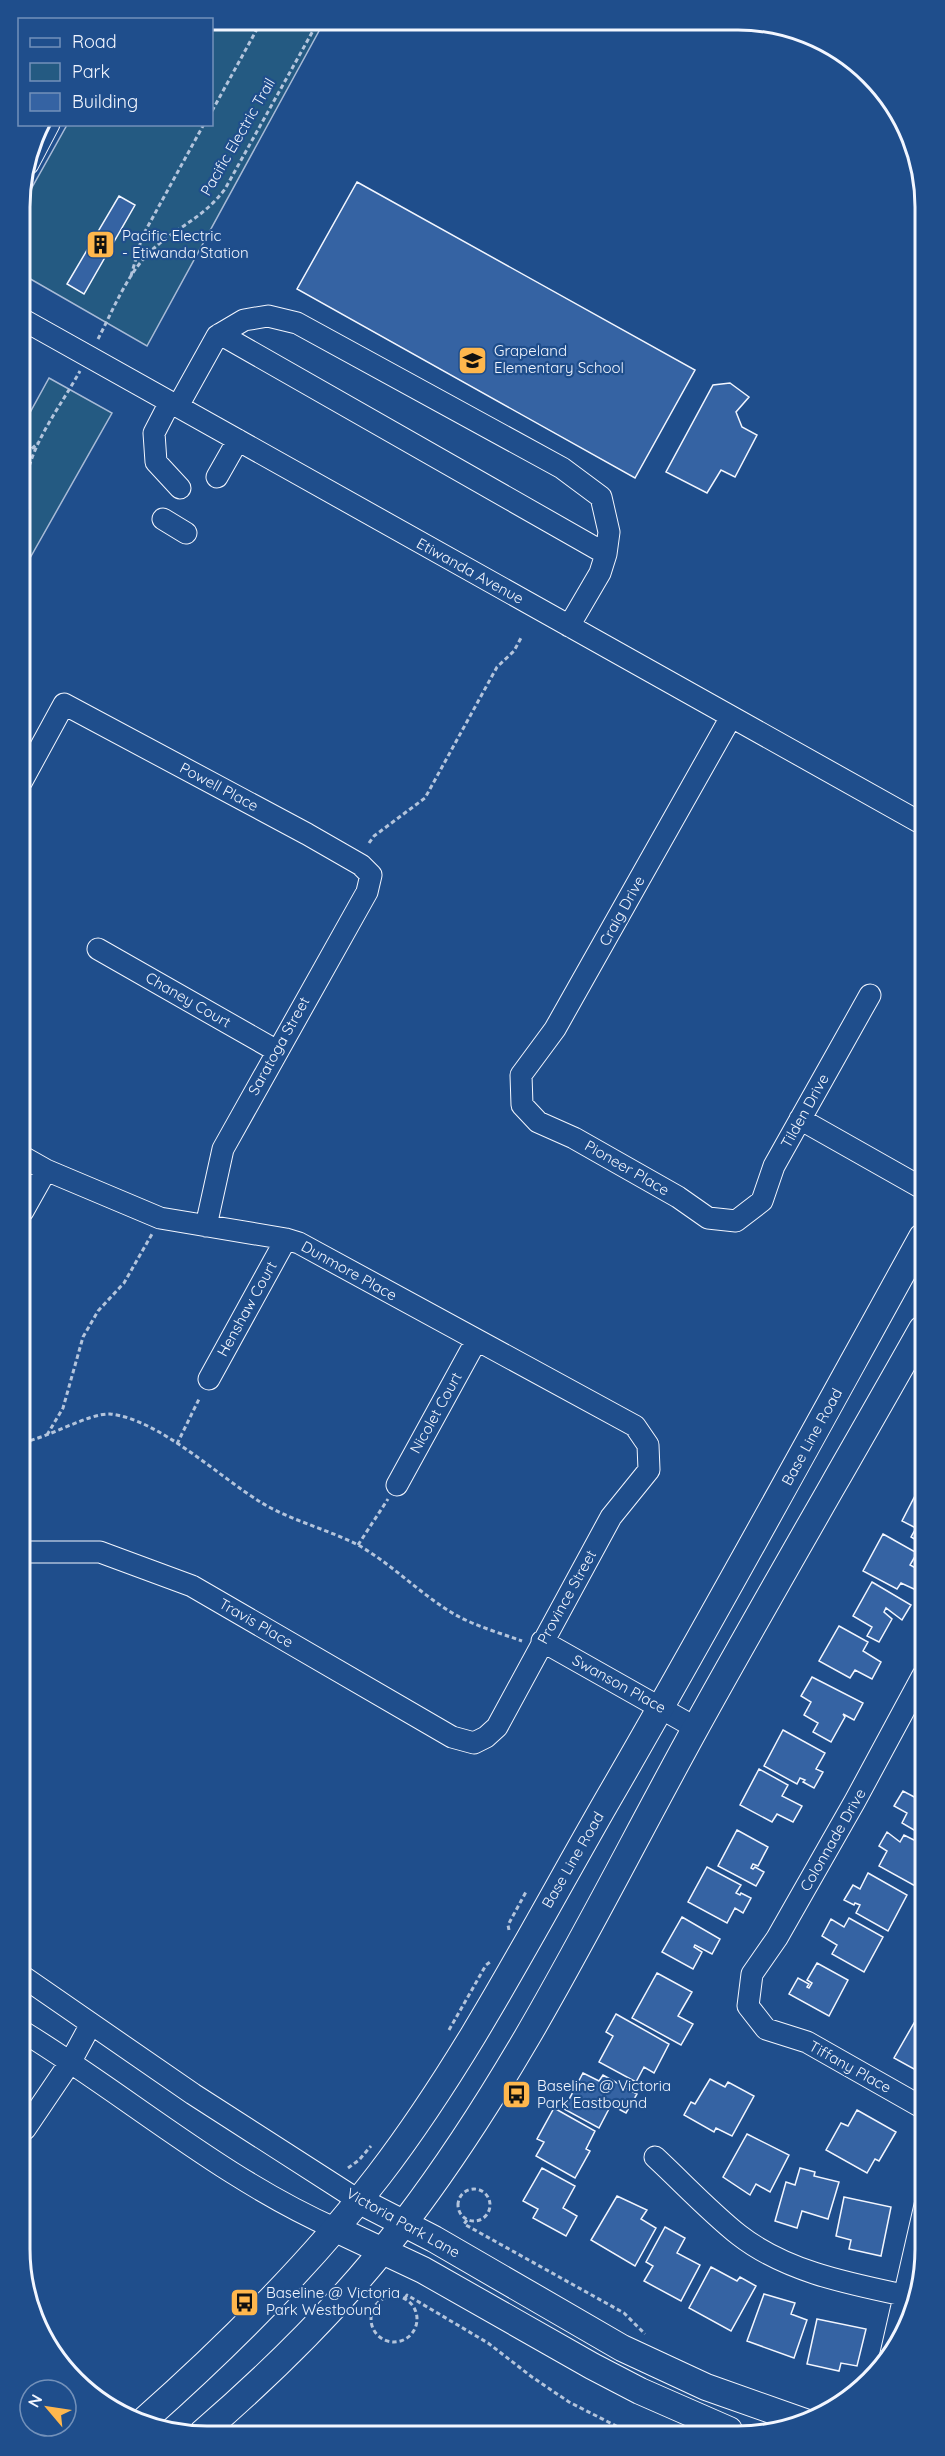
<svg xmlns="http://www.w3.org/2000/svg" width="945" height="2456" font-family="Quicksand,sans-serif">
	<style>
		.green { fill: #245a82; stroke: #a8bbd7; stroke-width: 1.5 }
		.building { fill: #3563a3; stroke: #f2f6ff; stroke-width: 1.5 }
		.lines { fill: none; stroke-linecap: round; stroke-linejoin: round }
		.minor-casing { stroke: #f2f6ff; stroke-width: 23 }
		.major-casing { stroke: #f2f6ff; stroke-width: 28 }
		.path { stroke: #b3c4dc; stroke-width: 3; stroke-dasharray: 4.5 3; stroke-linecap: butt }
		.minor { stroke: #1f4e8c; stroke-width: 21 }
		.major { stroke: #1f4e8c; stroke-width: 26 }
		.labels { text-anchor: middle; stroke-width: 4.5; stroke-linejoin: round; paint-order: stroke }
		.street-label { font-size: 15px; fill: #f2f6ff; stroke: #1f4e8c }
		.poi-label { font-size: 15px; fill: #f2f6ff; stroke: #1f4e8c; text-anchor: start }
		.rim { fill: none; stroke: #f2f6ff; stroke-width: 3 }
	</style>
	<rect width="100%" height="100%" fill="#1f4e8c"/>
	<path class="green" d="M212,20H325L147,346L20,273V209L67,125L212,124Z
		M49,378L112,413L21,574V429Z"/>
	<path class="building" d="M357,182L695,370L635,478L297,289Z
		M119,196L135,205L84,294L67,284Z
		M730,383L749,397L736,412L742,427L757,435L735,477L721,470L707,493L666,472L713,385Z
		M920,1486L923,1488V1544L911,1537L916,1528L902,1521Z
		M883,1534L917,1553L910,1565L923,1572V1577L916,1590L901,1583L897,1589L863,1571Z
		M872,1582L911,1605L902,1620L886,1608L884,1612L892,1619L879,1642L867,1636L872,1627L853,1616Z
		M839,1626L868,1642L863,1651L881,1662L872,1679L855,1670L850,1678L819,1661Z
		M812,1677L863,1703L854,1720L843,1714L845,1717L831,1742L813,1732L818,1723L804,1715L811,1702L801,1696Z
		M783,1730L825,1753L816,1769L823,1772L814,1788L803,1782L805,1780L800,1778L797,1784L764,1766Z
		M759,1769L788,1785L782,1796L802,1806L793,1822L777,1814L772,1822L740,1805Z
		M924,1789V1836L902,1823L907,1813L894,1806L903,1791L918,1799Z
		M737,1830L768,1847L758,1866L753,1864L751,1868L753,1869L755,1867L764,1872L756,1886L718,1866Z
		M887,1832L900,1842L904,1835L924,1845V1874L917,1887L879,1866L887,1851L879,1846Z
		M707,1867L741,1885L736,1893L740,1895L741,1893L751,1898L743,1913L735,1908L727,1923L688,1902Z
		M868,1873L907,1895L888,1931L856,1913L860,1905L855,1903L854,1905L844,1900L853,1885L860,1889Z
		M682,1917L720,1939L712,1954L695,1945L694,1947L702,1952L693,1969L662,1952Z
		M849,1918L883,1937L864,1972L832,1954L837,1945L822,1936L831,1919L844,1927Z
		M817,1963L848,1980L829,2016L789,1994L798,1978L809,1984L807,1987L809,1988L812,1983L807,1980Z
		M657,1973L692,1992L678,2016L693,2024L681,2045L632,2018Z
		M616,2014L669,2044L654,2073L644,2067L636,2082L599,2062L613,2036L606,2032Z
		M914,2023L924,2029L923,2074L894,2058Z
		M583,2073L599,2081L603,2075L637,2094L626,2113L611,2105L599,2128L564,2109Z
		M710,2079L725,2087L728,2082L754,2096L732,2136L716,2128L714,2132L684,2115L691,2102L695,2104Z
		M554,2108L595,2131L586,2149L590,2151L575,2178L536,2156L544,2142L537,2139Z
		M857,2110L896,2132L879,2161L875,2159L867,2173L826,2150L841,2123L848,2126Z
		M747,2134L789,2155L770,2192L756,2184L750,2195L723,2177Z
		M542,2168L575,2186L563,2208L577,2216L566,2236L533,2218L538,2209L523,2201Z
		M800,2168L815,2172L814,2176L839,2182L828,2219L802,2211L797,2228L775,2221L786,2182L795,2185Z
		M617,2196L647,2210L641,2219L656,2228L635,2266L591,2240Z
		M844,2197L891,2207L881,2256L849,2249L851,2240L836,2236Z
		M665,2227L685,2238L677,2253L700,2265L681,2301L644,2281L653,2266L646,2262Z
		M711,2267L737,2281L740,2277L756,2286L731,2331L689,2308Z
		M764,2294L795,2303L791,2314L807,2320L794,2358L747,2341Z
		M817,2319L866,2329L857,2366L841,2363L839,2371L807,2364Z"/>
	<g class="lines">
		<defs>
			<path id="minor" d="M28,164L49,124
				M20,318L921,823
				M220,334L606,554
				M170,402L154,433L156,462L180,488
				M178,406L217,336L244,320L268,316L297,323L562,468L601,497L609,532L606,554L600,573L569,626
				M217,477L238,440
				M163,519L186,533
				M731,717L555,1029L521,1075L522,1105L538,1122L574,1138L678,1197L708,1218L736,1221L762,1201L774,1166L870,995
				M22,781L64,704L307,834L361,865L371,875L367,892L223,1149L206,1226
				M98,949L277,1051
				M800,1119L922,1188
				M23,1157L46,1170L160,1218L286,1239L299,1243L635,1426L648,1445L649,1470L611,1517L497,1727L486,1737L474,1743L452,1737L192,1586L100,1552H24
				M23,1211L46,1170
				M209,1379L286,1239
				M397,1485L476,1341
				M542,1641L696,1728
				M923,1675L855,1801L777,1938L752,1974L748,2006L766,2029L807,2042L925,2109
				M25,1978L193,2094L358,2200
				M25,2033C129,2097 223,2179 336,2229
				M25,2129L71,2061L91,2024
				M655,2157C683,2183 710,2212 739,2235C789,2274 857,2285 917,2298
				M890,2358L925,2205"/>
			<path id="major" d="M358,2200L434,2239L622,2348L706,2387L805,2422
				M336,2229L423,2270L592,2366L640,2391L729,2430
				M141,2423C227,2347 309,2266 379,2175C467,2060 535,1926 607,1801C715,1615 818,1425 922,1237
				M202,2433C276,2369 346,2300 405,2222C521,2070 603,1896 695,1729C769,1595 847,1462 922,1329"/>
		</defs>
		<use href="#minor" class="minor-casing"/>
		<use href="#major" class="major-casing"/>
		<path class="path" d="M212,111L262,20
			M131,276L142,237L204,124
			M98,339C112,312 126,277 147,255C173,228 201,221 225,189L319,20
			M21,459L39,442
			M21,555C32,526 21,496 29,467C39,433 63,402 80,371
			M21,720L30,725
			M369,843L374,836L425,798L497,667L514,651L522,636
			M47,1435L63,1408L83,1337L98,1311L124,1283L152,1234
			M23,1442C48,1438 89,1413 110,1414C159,1419 219,1477 262,1503C292,1521 327,1529 358,1545C392,1564 420,1594 454,1614C475,1626 500,1633 522,1641
			M177,1444L200,1397
			M358,1545L388,1499
			M509,1930L508,1925L527,1890
			M449,2030L486,1965L490,1962
			M348,2168L359,2160L371,2146
			M458 2205a16 16 0 1 1 32 0a16 16 0 1 1-32 0Z
			M467,2220L464,2224L624,2313L645,2334
			M371 2319a23 23 0 1 1 46 0a23 23 0 1 1-46 0Z
			M405,2298L407,2295L488,2343L532,2377L569,2402L626,2431
			M822,2407L831,2410"/>
		<use href="#minor" class="minor"/>
		<use href="#major" class="major"/>
	</g>
	<defs>
		<symbol id="building-square" viewBox="-11 -11 22 22"><rect x="-9" y="-9" width="18" height="18" rx="4" fill="#ffb74d" stroke="#1f4e8c"/><path d="M-4-6H4V6H1V3H-1V6H-4ZM-2.5-4.3h1.7v1.8h-1.7ZM.8-4.3h1.7v1.8H.8ZM-2.5-1h1.7V.8h-1.7ZM.8-1h1.7V.8H.8Z" fill="#111"/></symbol>
		<symbol id="school-square" viewBox="-11 -11 22 22"><rect x="-9" y="-9" width="18" height="18" rx="4" fill="#ffb74d" stroke="#1f4e8c"/><path d="M0-5L7-2L0 1L-7-2ZM-4 1L0 2.5L4 1V4Q0 6-4 4Z" fill="#111"/></symbol>
		<symbol id="bus-square" viewBox="-11 -11 22 22"><rect x="-9" y="-9" width="18" height="18" rx="4" fill="#ffb74d" stroke="#1f4e8c"/><path d="M-5-6H5V4H4V6H2V4H-2V6H-4V4H-5ZM-3.5-4V0h7V-4ZM-3.5 1.2v1.5H-2V1.2ZM2 1.2v1.5H3.5V1.2Z" fill="#111"/></symbol>
	</defs>
	<g fill-rule="evenodd">
		<use href="#building-square" x="84" y="228" width="33" height="33"/>
		<use href="#school-square" x="456" y="344" width="33" height="33"/>
		<use href="#bus-square" x="500" y="2078" width="33" height="33"/>
		<use href="#bus-square" x="228" y="2286" width="33" height="33"/>
	</g>
	<g class="labels">
		<g class="street-label">
			<text transform="translate(238 137) rotate(-60)" y="5">Pacific Electric Trail</text>
			<text transform="translate(470 571) rotate(29)" y="5">Etiwanda Avenue</text>
			<text transform="translate(219 787) rotate(28)" y="5">Powell Place</text>
			<text transform="translate(622 911) rotate(-61)" y="5">Craig Drive</text>
			<text transform="translate(188 1000) rotate(30)" y="5">Chaney Court</text>
			<text transform="translate(279 1046) rotate(-61)" y="5">Saratoga Street</text>
			<text transform="translate(805 1111) rotate(-61)" y="5">Tilden Drive</text>
			<text transform="translate(627 1168) rotate(30)" y="5">Pioneer Place</text>
			<text transform="translate(349 1271) rotate(29)" y="5">Dunmore Place</text>
			<text transform="translate(247 1309) rotate(-61)" y="5">Henshaw Court</text>
			<text transform="translate(436 1413) rotate(-61)" y="5">Nicolet Court</text>
			<text transform="translate(812 1437) rotate(-61)" y="5">Base Line Road</text>
			<text transform="translate(567 1597) rotate(-61)" y="5">Province Street</text>
			<text transform="translate(256 1623) rotate(30)" y="5">Travis Place</text>
			<text transform="translate(619 1684) rotate(29)" y="5">Swanson Place</text>
			<text transform="translate(833 1840) rotate(-60)" y="5">Colonnade Drive</text>
			<text transform="translate(573 1860) rotate(-60)" y="5">Base Line Road</text>
			<text transform="translate(850 2067) rotate(29)" y="5">Tiffany Place</text>
			<text transform="translate(403 2223) rotate(29)" y="5">Victoria Park Lane</text>
		</g>
		<g class="poi-label">
			<text x="122" y="241">Pacific Electric<tspan x="122" dy="17">- Etiwanda Station</tspan></text>
			<text x="494" y="356">Grapeland<tspan x="494" dy="17">Elementary School</tspan></text>
			<text x="537" y="2091">Baseline @ Victoria<tspan x="537" dy="17">Park Eastbound</tspan></text>
			<text x="266" y="2298">Baseline @ Victoria<tspan x="266" dy="17">Park Westbound</tspan></text>
		</g>
	</g>
	<path d="M0 0H945V2456H0ZM207 30H738A177 177 0 0 1 915 207V2249A177 177 0 0 1 738 2426H207A177 177 0 0 1 30 2249V207A177 177 0 0 1 207 30Z" fill="#1f4e8c" fill-rule="evenodd"/>
	<path class="rim" d="M207 30H738A177 177 0 0 1 915 207V2249A177 177 0 0 1 738 2426H207A177 177 0 0 1 30 2249V207A177 177 0 0 1 207 30Z"/>
	<rect x="18" y="18" width="195" height="108" fill="#1f4e8c" stroke="#7391ba" stroke-width="1.5"/>
	<rect x="30" y="38" width="30" height="9" fill="#1f4e8c" stroke="#7391ba" stroke-width="1.5"/>
	<text x="72" y="48" font-size="18" fill="#f2f6ff">Road</text>
	<rect x="30" y="63" width="30" height="18" fill="#245a82" stroke="#7391ba" stroke-width="1.5"/>
	<text x="72" y="78" font-size="18" fill="#f2f6ff">Park</text>
	<rect x="30" y="93" width="30" height="18" fill="#3563a3" stroke="#7391ba" stroke-width="1.5"/>
	<text x="72" y="108" font-size="18" fill="#f2f6ff">Building</text>
	<g transform="translate(48 2408) rotate(299)"><circle r="28" fill="#1f4e8c" stroke="#7391ba" stroke-width="1.5"/>
	<path d="M0-4.5L10 22L0 15L-10 22Z" fill="#ffb74d"/>
	<text y="-9" font-size="16" font-weight="bold" text-anchor="middle" fill="#f2f6ff">N</text>
	</g>
</svg>
